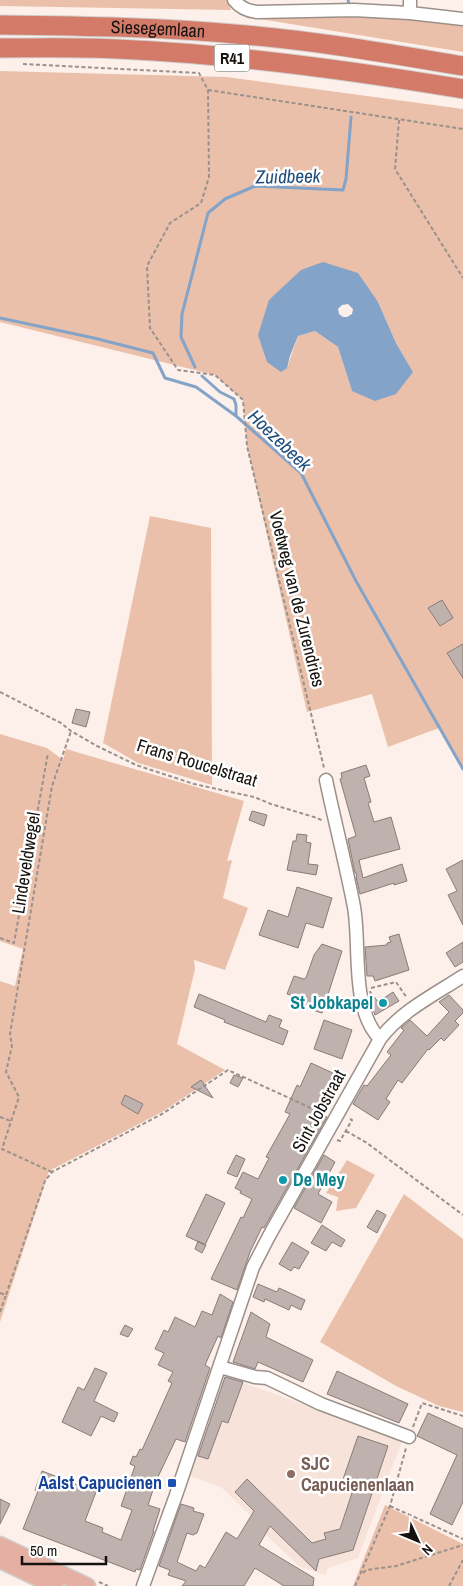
<svg xmlns="http://www.w3.org/2000/svg" width="463" height="1586" font-family="'Archivo Narrow',sans-serif">
	<style>
		.built { fill: #f7e3d9 }
		.green { fill: #eac0aa; fill-rule: evenodd }
		.water { fill: #83a3c8; fill-rule: evenodd }
		.lines { fill: none; stroke-linecap: round; stroke-linejoin: round }
		.stream { stroke: #83a3c8; stroke-width: 3 }
		.building { fill: #beb1ae; stroke: #887c79 }
		.minor-casing { stroke: #9b908a; stroke-width: 15 }
		.major-casing { stroke: #d0d0cf; stroke-width: 19 }
		.highway-casing { stroke: #d0d0cf; stroke-width: 21 }
		.path { stroke: #9a908c; stroke-width: 2; stroke-dasharray: 4 2.5; stroke-linecap: butt }
		.minor { stroke: #fff; stroke-width: 12 }
		.major { stroke: #e5afa4; stroke-width: 16 }
		.highway { stroke: #d47a68; stroke-width: 19 }
		.culture-dot { fill: #0f9aa8; stroke: #fff; stroke-width: 2 }
		.education-dot { fill: #8d6e63; stroke: #fff; stroke-width: 2 }
		.transit-dot { fill: #1a4fb4; stroke: #fff; stroke-width: 2 }
		.labels { text-anchor: middle; stroke-width: 5; stroke-linejoin: round; paint-order: stroke }
		.shield { fill: #fff; stroke: #5c5958; stroke-width: 1 }
		.shield-label { font-size: 16px; font-weight: bold; fill: #161210 }
		.street-label { font-size: 18px; fill: #161210; stroke: #fff }
		.culture-label { font-size: 18px; font-weight: bold; fill: #0d838f; stroke: #fff; text-anchor: end }
		.education-label { font-size: 18px; font-weight: bold; fill: #785e54; stroke: #fff; text-anchor: start }
		.transit-label { font-size: 18px; font-weight: bold; fill: #164399; stroke: #fff; text-anchor: end }
		.water-label { font-size: 19px; font-style: italic; fill: #224e7e; stroke: #fff }
	</style>
	<rect width="100%" height="100%" fill="#fdf0ea"/>
	<path class="built" d="M226,1377L403,1439L358,1558L328,1568L326,1575L297,1566V1564L265,1534L254,1511L251,1516L221,1487L190,1476Z"/>
	<path class="green" d="M0,0H228L231,10L0,6Z
		M343,12L463,22V52L248,17Z
		M0,71L227,77L463,109V769L439,728L388,747L372,694L307,712L247,446L243,400L215,375L0,322ZM301,270L378,302L396,343L413,372L352,391L338,347L315,331L298,336L287,368Z
		M150,516L211,528L212,785L138,763L103,743Z
		M0,734L47,748L63,760L66,749L244,801L227,861L232,860L223,898L248,908L225,970L194,960L195,969L177,1044L225,1070L162,1112L49,1171L0,1322V981L15,986L23,949L0,941Z
		M347,1160L375,1175L356,1208L336,1211L338,1197L326,1193Z
		M404,1194L463,1239V1412L439,1406L396,1386L320,1342Z
		M385,1505L463,1544V1586H353Z"/>
	<path class="water" d="M323,262L358,273L378,302L396,343L413,372L396,394L375,401L352,391L338,347L315,331L298,336L290,356L287,368L281,372L267,362L258,335L269,300L301,270ZM348,304L353,309L352,314L347,317H343L339,314L338,309L342,305Z"/>
	<g class="lines">
		<path class="stream" d="M348,0L349,4
			M0,318L94,338L153,353L165,378L196,387L236,416L301,473L356,581L463,769
			M195,367L181,337L182,314L208,213L225,199L255,186L343,190L346,179L351,117
			M202,376L220,392L234,399L236,405V416"/>
	</g>
	<path class="building" d="M442,600L453,618L440,626L428,608Z
		M463,644V678L447,653Z
		M76,709L90,712L86,727L72,723Z
		M366,765L370,776L364,778L371,802L368,803L374,822L391,817L400,849L359,860L363,878L402,864L407,881L394,885V883L360,894L356,877L357,874L355,873L348,839L356,836L340,779L342,778L341,773Z
		M252,811L267,815L264,826L249,820Z
		M297,834L307,835L306,842L311,843L308,864L318,865L316,875L287,870L293,841H296Z
		M463,860V925L448,895L457,891L446,869Z
		M297,887L332,898L323,928L306,923L298,948L259,935L268,910L288,917Z
		M399,934L409,970L375,981L373,976H367L365,947L387,945V943L391,942L389,937Z
		M463,942V962L455,967L446,953Z
		M322,944L342,951L322,1013L300,1006L302,1002L295,999L296,997L287,994L294,976L304,979L306,978L314,955Z
		M370,991L378,1002L393,992L399,1001L375,1015L370,1001Z
		M199,994L266,1022L269,1015L282,1020L279,1027L288,1031L283,1045L224,1022L225,1020L194,1007Z
		M449,995L463,1010V1013L455,1021L459,1025L444,1041L441,1038L429,1050L428,1049L402,1083L398,1080L386,1099L390,1102L378,1120L353,1104L364,1085L367,1086L391,1055L387,1052L404,1030L401,1028L410,1020L427,1036L449,1012L439,1002Z
		M324,1020L352,1030L342,1059L314,1049Z
		M311,1063L335,1074L318,1113L327,1117L264,1228L262,1227L250,1252L237,1290L211,1279L241,1217L243,1218L252,1199L240,1193L241,1191L235,1188L243,1172L258,1179L269,1158L266,1157L290,1114L285,1112L297,1085L300,1087Z
		M234,1075L243,1078L238,1087L230,1083Z
		M201,1080L213,1098L191,1087Z
		M125,1095L143,1104L138,1114L121,1104Z
		M236,1155L245,1159L237,1177L227,1173Z
		M324,1155L335,1162L318,1194L332,1202L321,1223L294,1208Z
		M206,1194L225,1203L205,1245L186,1236Z
		M377,1210L386,1215L377,1233L367,1227Z
		M322,1225L345,1240L341,1247L332,1242L326,1251L311,1243Z
		M198,1241L206,1245L202,1253L195,1249Z
		M292,1242L309,1252L299,1269L294,1267L291,1271L279,1264Z
		M258,1284L277,1292L279,1288L305,1300L301,1310L291,1305L289,1310L265,1299L264,1302L253,1297Z
		M220,1294L233,1302L221,1338L218,1336L205,1365L210,1368L185,1442L176,1439L156,1481L148,1505L160,1509L153,1531H154L140,1570L136,1569L135,1572L23,1529L38,1491L35,1490L42,1471L96,1492L85,1521L103,1528L102,1532L121,1540L132,1510L121,1506L135,1466L130,1464L133,1456L136,1457L140,1449L142,1450L172,1383L168,1381L173,1372L158,1365L164,1353L155,1349L164,1330L168,1332L175,1317L195,1327L202,1311L212,1315Z
		M251,1312L270,1324L266,1337L313,1360L303,1382L258,1362L255,1369L233,1362Z
		M125,1325L133,1329L128,1337L120,1334Z
		M95,1368L107,1373L94,1401L118,1413L114,1422L101,1416L91,1436L62,1422L78,1387L84,1390Z
		M337,1371L408,1404L399,1423L327,1394Z
		M225,1377L243,1382L228,1423L222,1421L208,1459L198,1456Z
		M428,1413L463,1429V1502L452,1525L430,1514L457,1455L417,1436Z
		M358,1436L388,1446L353,1550L319,1559L316,1571L270,1526L259,1545L314,1578L313,1586H284L255,1568L244,1586H182L186,1581L168,1575L170,1570L159,1566L181,1504L194,1508L193,1511L204,1514L197,1533L193,1535L187,1533L177,1562L196,1571L200,1565L205,1568L226,1532L237,1539L254,1511L235,1492L247,1479L312,1543L326,1539L324,1533L340,1529L352,1493L340,1488Z
		M0,1499L10,1504L0,1524Z"/>
	<g class="lines">
		<defs>
			<path id="minor" d="M234,0C240,8 247,11 257,12L354,10L410,13L463,19
				M410,13V0
				M326,780C335,823 346,865 354,907C361,947 350,1008 380,1039
				M220,1367L255,1377L267,1378L321,1404L409,1437
				M143,1586L176,1495L253,1267L269,1236L380,1039C401,1011 434,995 463,976"/>
			<path id="major" d="M0,1545L87,1586
				M0,1560L55,1586"/>
			<g id="highway">
				<path id="s1" d="M0,25C82,26 164,27 246,35C318,41 391,54 463,66"/>
				<path d="M0,48C39,48 78,47 117,49C233,54 349,70 463,89"/>
			</g>
		</defs>
		<use href="#minor" class="minor-casing"/>
		<use href="#major" class="major-casing"/>
		<use href="#highway" class="highway-casing"/>
		<path class="path" d="M23,64L199,73L208,90L209,177L201,203L170,223L147,266L150,328L178,370L215,375L243,400L247,446L324,768
			M208,90L463,129
			M399,120L395,169L463,278
			M0,692L61,723L71,731L97,746L136,765L194,784L254,797L271,804L317,818L323,821
			M0,938L14,943L48,753
			M371,988L396,982L407,998
			M0,1117L11,1121
			M346,1131L367,1143L463,1215
			M337,1140L340,1141L352,1120L350,1119
			M52,1172L2,1149L19,1097L6,1072L12,1046L10,1034L52,786L71,731
			M0,1293L6,1295L45,1181L52,1172L162,1114L228,1070L324,1114
			M0,1312L6,1295
			M413,1427L422,1403L463,1416
			M390,1506L463,1539
			M363,1573L366,1570L396,1566L463,1545
			M99,1582L108,1586
			M355,1586L390,1506L406,1448
			M449,1586L463,1560"/>
		<use href="#minor" class="minor"/>
		<use href="#major" class="major"/>
		<use href="#highway" class="highway"/>
	</g>
	<g class="culture-dot">
		<circle cx="383" cy="1003" r="5"/>
		<circle cx="283" cy="1180" r="5"/>
	</g>
	<circle class="education-dot" cx="291" cy="1474" r="5"/>
	<rect class="transit-dot" x="167" y="1478" width="10" height="10" rx="2.5"/>
	<g class="labels">
		<rect class="shield" x="214.5" y="44.5" width="35" height="27" rx="4"/>
		<g class="shield-label">
			<text x="232" y="64">R41</text>
		</g>
		<g class="street-label">
			<text dy="6" stroke="none"><textPath href="#s1" startOffset="158">Siesegemlaan</textPath></text>
			<text transform="translate(297 599) rotate(76)" y="6">Voetweg van de Zurendries</text>
			<text transform="translate(197 763) rotate(17)" y="6">Frans Roucelstraat</text>
			<text transform="translate(26 863) rotate(-81)" y="6">Lindeveldwegel</text>
			<text transform="translate(319 1111) rotate(-61)" y="6">Sint Jobstraat</text>
		</g>
		<g class="culture-label">
			<text x="373" y="1009">St Jobkapel</text>
			<text x="293" y="1186" text-anchor="start">De Mey</text>
		</g>
		<g class="education-label">
			<text x="301" y="1470">SJC<tspan x="301" dy="21">Capucienenlaan</tspan></text>
		</g>
		<g class="transit-label">
			<text x="162" y="1489">Aalst Capucienen</text>
		</g>
		<g class="water-label">
			<text transform="translate(288 176) rotate(-1)" y="7">Zuidbeek</text>
			<text transform="translate(280 440) rotate(44)" y="7">Hoezebeek</text>
		</g>
	</g>
	<g transform="translate(418 1541) rotate(134)" stroke="#ffffff" stroke-width="4" paint-order="stroke">
	<path d="M0-4L9 19L0 12L-9 19Z" fill="#161210"/>
	<text y="-8" font-size="14" font-weight="bold" text-anchor="middle" fill="#161210">N</text>
	</g>
	<path d="M22 1556v8h84v-8" fill="none" stroke="#161210" stroke-width="2.5"/>
	<text x="30" y="1556" font-size="15" fill="#161210" stroke="#ffffff" stroke-width="4" paint-order="stroke">50 m</text>
</svg>
